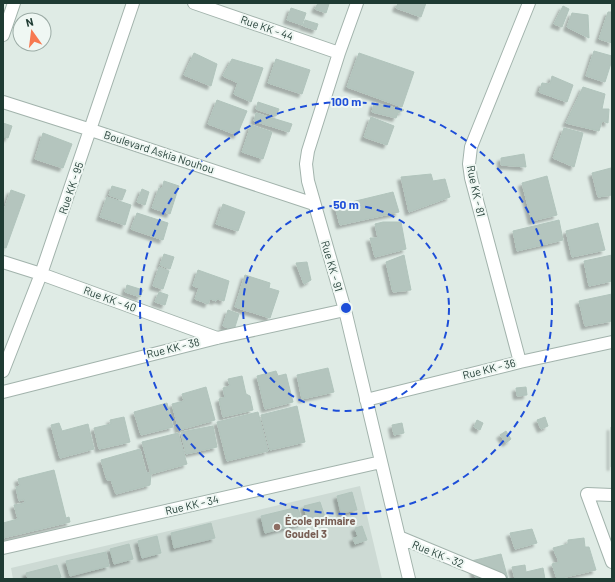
<svg xmlns="http://www.w3.org/2000/svg" width="615" height="582" font-family="Barlow,sans-serif">
	<style>
		.built { fill: #cddad4 }
		.building { fill: #b4c5be; stroke: #b1c4bc; filter: url(#shadow) }
		.lines { fill: none; stroke-linecap: round; stroke-linejoin: round }
		.minor-casing { stroke: #a2b3ac; stroke-width: 14 }
		.minor { stroke: #fff; stroke-width: 12 }
		.ring { fill: none; stroke: #1d4ed8; stroke-width: 2; stroke-dasharray: 7 5 }
		.education-dot { fill: #8d6e63; stroke: #eff7f3; stroke-width: 1.5 }
		.labels { text-anchor: middle; stroke-width: 4; stroke-linejoin: round; paint-order: stroke }
		.street-label { font-size: 11px; fill: #1f3b33; stroke: #eff7f3 }
		.education-label { font-size: 11px; font-weight: bold; fill: #785e54; stroke: #eff7f3; text-anchor: start }
		.centre { fill: #1d4ed8; stroke: #eff7f3; stroke-width: 2 }
		.ring-label { font-size: 12px; text-anchor: middle; font-weight: bold; fill: #1d4ed8; stroke: #eff7f3; stroke-width: 4; stroke-linejoin: round; paint-order: stroke }
	</style>
	<defs>
		<filter id="shadow"><feDropShadow dx="-3.5" dy="3.5" stdDeviation="1" flood-color="#0004"/></filter>
	</defs>
	<rect width="100%" height="100%" fill="#dfebe5"/>
	<path class="built" d="M360,486L382,579H13L11,568Z"/>
	<path class="building" d="M318,3L329,4L326,13L315,9Z
		M398,3H426L421,17L396,8Z
		M563,6L569,9L562,27L554,24Z
		M291,8L306,13L302,25L287,20Z
		M608,12H612V43L599,39Z
		M572,13L588,15L589,38L567,27Z
		M305,20L318,24L316,30L303,26Z
		M594,51L612,56V60L605,82L586,76Z
		M194,53L217,64L211,86L184,75Z
		M359,53L414,72L402,107L347,87Z
		M232,59L263,68L251,102L234,94L238,83L223,76Z
		M276,59L310,70L302,94L268,83Z
		M552,76L573,85L567,102L539,92L542,83L550,84Z
		M583,87L605,94L602,109H609L608,123L602,121L599,131L566,123Z
		M217,100L247,111L237,135L208,124Z
		M258,102L279,109L276,116L256,109Z
		M374,103L404,110L398,113L396,118L372,112Z
		M256,113L292,124L289,132L254,121Z
		M371,117L394,126L387,145L364,137Z
		M3,123L12,126L8,138L3,137Z
		M251,125L272,132L263,159L242,152Z
		M564,128L583,133L574,167L553,158Z
		M43,133L72,144L63,168L35,159Z
		M524,154L526,167L501,165V158Z
		M611,168L612,195L598,197L592,173Z
		M431,174L433,181L445,179L450,197L409,212L401,177Z
		M547,176L557,215L532,221L522,183Z
		M164,181L179,186L170,214L152,208L159,188L162,189Z
		M112,186L126,190L122,200L109,195Z
		M142,189L149,192L145,205L137,202Z
		M11,190L25,195L6,248L3,247V213Z
		M393,192L399,212L340,225L335,206Z
		M107,197L131,205L125,225L100,217Z
		M223,204L245,212L238,231L216,224Z
		M137,213L168,223L163,240L131,229Z
		M559,220L563,240L517,251L513,231Z
		M383,222H401L406,249L375,257L370,238H378L375,224Z
		M598,223L605,250L572,257L566,231Z
		M164,254L174,257L170,269L160,265Z
		M404,255L411,290L393,292L386,262Z
		M612,255V281L589,286L584,261Z
		M307,262L311,280L304,284L296,263Z
		M159,267L169,271L163,289L153,286Z
		M198,270L229,281L224,301L217,299L216,301L210,299L208,304L195,299L199,288L193,286Z
		M245,275L270,283L269,288L279,291L270,318L235,307Z
		M127,285L143,290L140,297L125,292Z
		M159,292L168,295L165,305L155,302Z
		M612,294V321L585,326L579,301Z
		M228,310L239,314L234,330L223,326Z
		M328,368L334,392L302,399L297,375Z
		M276,371L278,376L286,374L293,402L265,409L257,376Z
		M242,376L246,394L250,396L253,410L223,417L219,399L225,397L223,388L230,386L228,379Z
		M206,387L215,420L179,430L172,404L184,401L182,394Z
		M526,387L527,395L517,396L516,388Z
		M167,403L173,427L141,435L134,412Z
		M297,406L305,442L270,450L261,415Z
		M258,412L268,451L227,461L217,422Z
		M124,417L130,442L99,449L94,428L111,424L110,420Z
		M545,417L548,426L541,429L537,420Z
		M477,420L483,423L480,430L474,427Z
		M59,423L62,431L88,424L94,449L60,458L51,425Z
		M402,423L404,433L394,435L392,425Z
		M213,426L217,447L186,454L181,432Z
		M611,427H612V467H611Z
		M506,431L511,439L506,443L500,435Z
		M178,433L187,464L151,474L142,442Z
		M140,449L146,472L151,474L150,485L116,494L111,480H107L101,460Z
		M54,470L66,518L69,517L70,522L3,538V523L18,519L14,505L25,503L24,499L19,501L16,487L20,486L18,479Z
		M352,492L357,510L341,513L337,496Z
		M320,502L325,517L308,522L304,506Z
		M298,507L302,523L265,533L261,516Z
		M211,523L215,538L174,548L171,533Z
		M362,526L367,540L355,544L353,538L358,537L355,528Z
		M532,529L537,543L515,549L510,533Z
		M157,536L161,553L142,558L138,541Z
		M584,538L585,547H589L596,570L557,579L552,564L559,562L553,548L568,544V540Z
		M129,544L133,559L114,564L110,549Z
		M106,552L109,566L70,576L66,561Z
		M501,554L508,579H476L471,561Z
		M57,565L61,577L55,579H28L26,573Z
		M525,565L526,572L543,568L545,579H515L512,567Z"/>
	<g class="lines">
		<defs>
			<path id="minor" d="M194,3L339,53
				M357,3L339,53L308,151L306,164L308,181L345,310L409,579
				M3,35L14,3
				M3,102L91,130L314,204
				M3,262L41,274L217,338
				M520,362L471,178L469,164L471,147L529,3
				M3,371L41,274L133,3
				M3,392L217,338L345,310
				M366,400L520,362L612,342
				M612,495L587,494L612,562
				M399,537L500,579
				M3,548L381,462"/>
		</defs>
		<use href="#minor" class="minor-casing"/>
		<use href="#minor" class="minor"/>
	</g>
	<g class="ring">
		<circle cx="346" cy="308" r="103"/>
		<circle cx="346" cy="308" r="206"/>
	</g>
	<circle class="education-dot" cx="277" cy="527" r="4"/>
	<g class="labels">
		<g class="street-label">
			<text transform="translate(267 28) rotate(19)" y="4">Rue KK - 44</text>
			<text transform="translate(159 152) rotate(18)" y="4">Boulevard Askia Nouhou</text>
			<text transform="translate(71 188) rotate(-71)" y="4">Rue KK - 95</text>
			<text transform="translate(476 191) rotate(78)" y="4">Rue KK - 81</text>
			<text transform="translate(332 266) rotate(74)" y="4">Rue KK - 91</text>
			<text transform="translate(110 299) rotate(20)" y="4">Rue KK - 40</text>
			<text transform="translate(173 348) rotate(-14)" y="4">Rue KK - 38</text>
			<text transform="translate(489 369) rotate(-14)" y="4">Rue KK - 36</text>
			<text transform="translate(192 505) rotate(-13)" y="4">Rue KK - 34</text>
			<text transform="translate(438 554) rotate(22)" y="4">Rue KK - 32</text>
		</g>
		<g class="education-label">
			<text x="285" y="525">École primaire<tspan x="285" dy="13">Goudel 3</tspan></text>
		</g>
	</g>
	<circle cx="346" cy="308" r="6" class="centre"/>
	<g class="ring-label">
		<text x="346" y="106">100 m</text>
		<text x="346" y="209">50 m</text>
	</g>
	<rect width="615" height="582" fill="none" stroke="#1f3b33" stroke-width="8"/>
	<g transform="translate(32 32) rotate(346)"><circle r="19" fill="#eff7f3" stroke="#9caca6"/>
	<path d="M0-3L7 15L0 10L-7 15Z" fill="#f77951"/>
	<text y="-6" font-size="11" font-weight="bold" text-anchor="middle" fill="#1f3b33">N</text>
	</g>
</svg>
